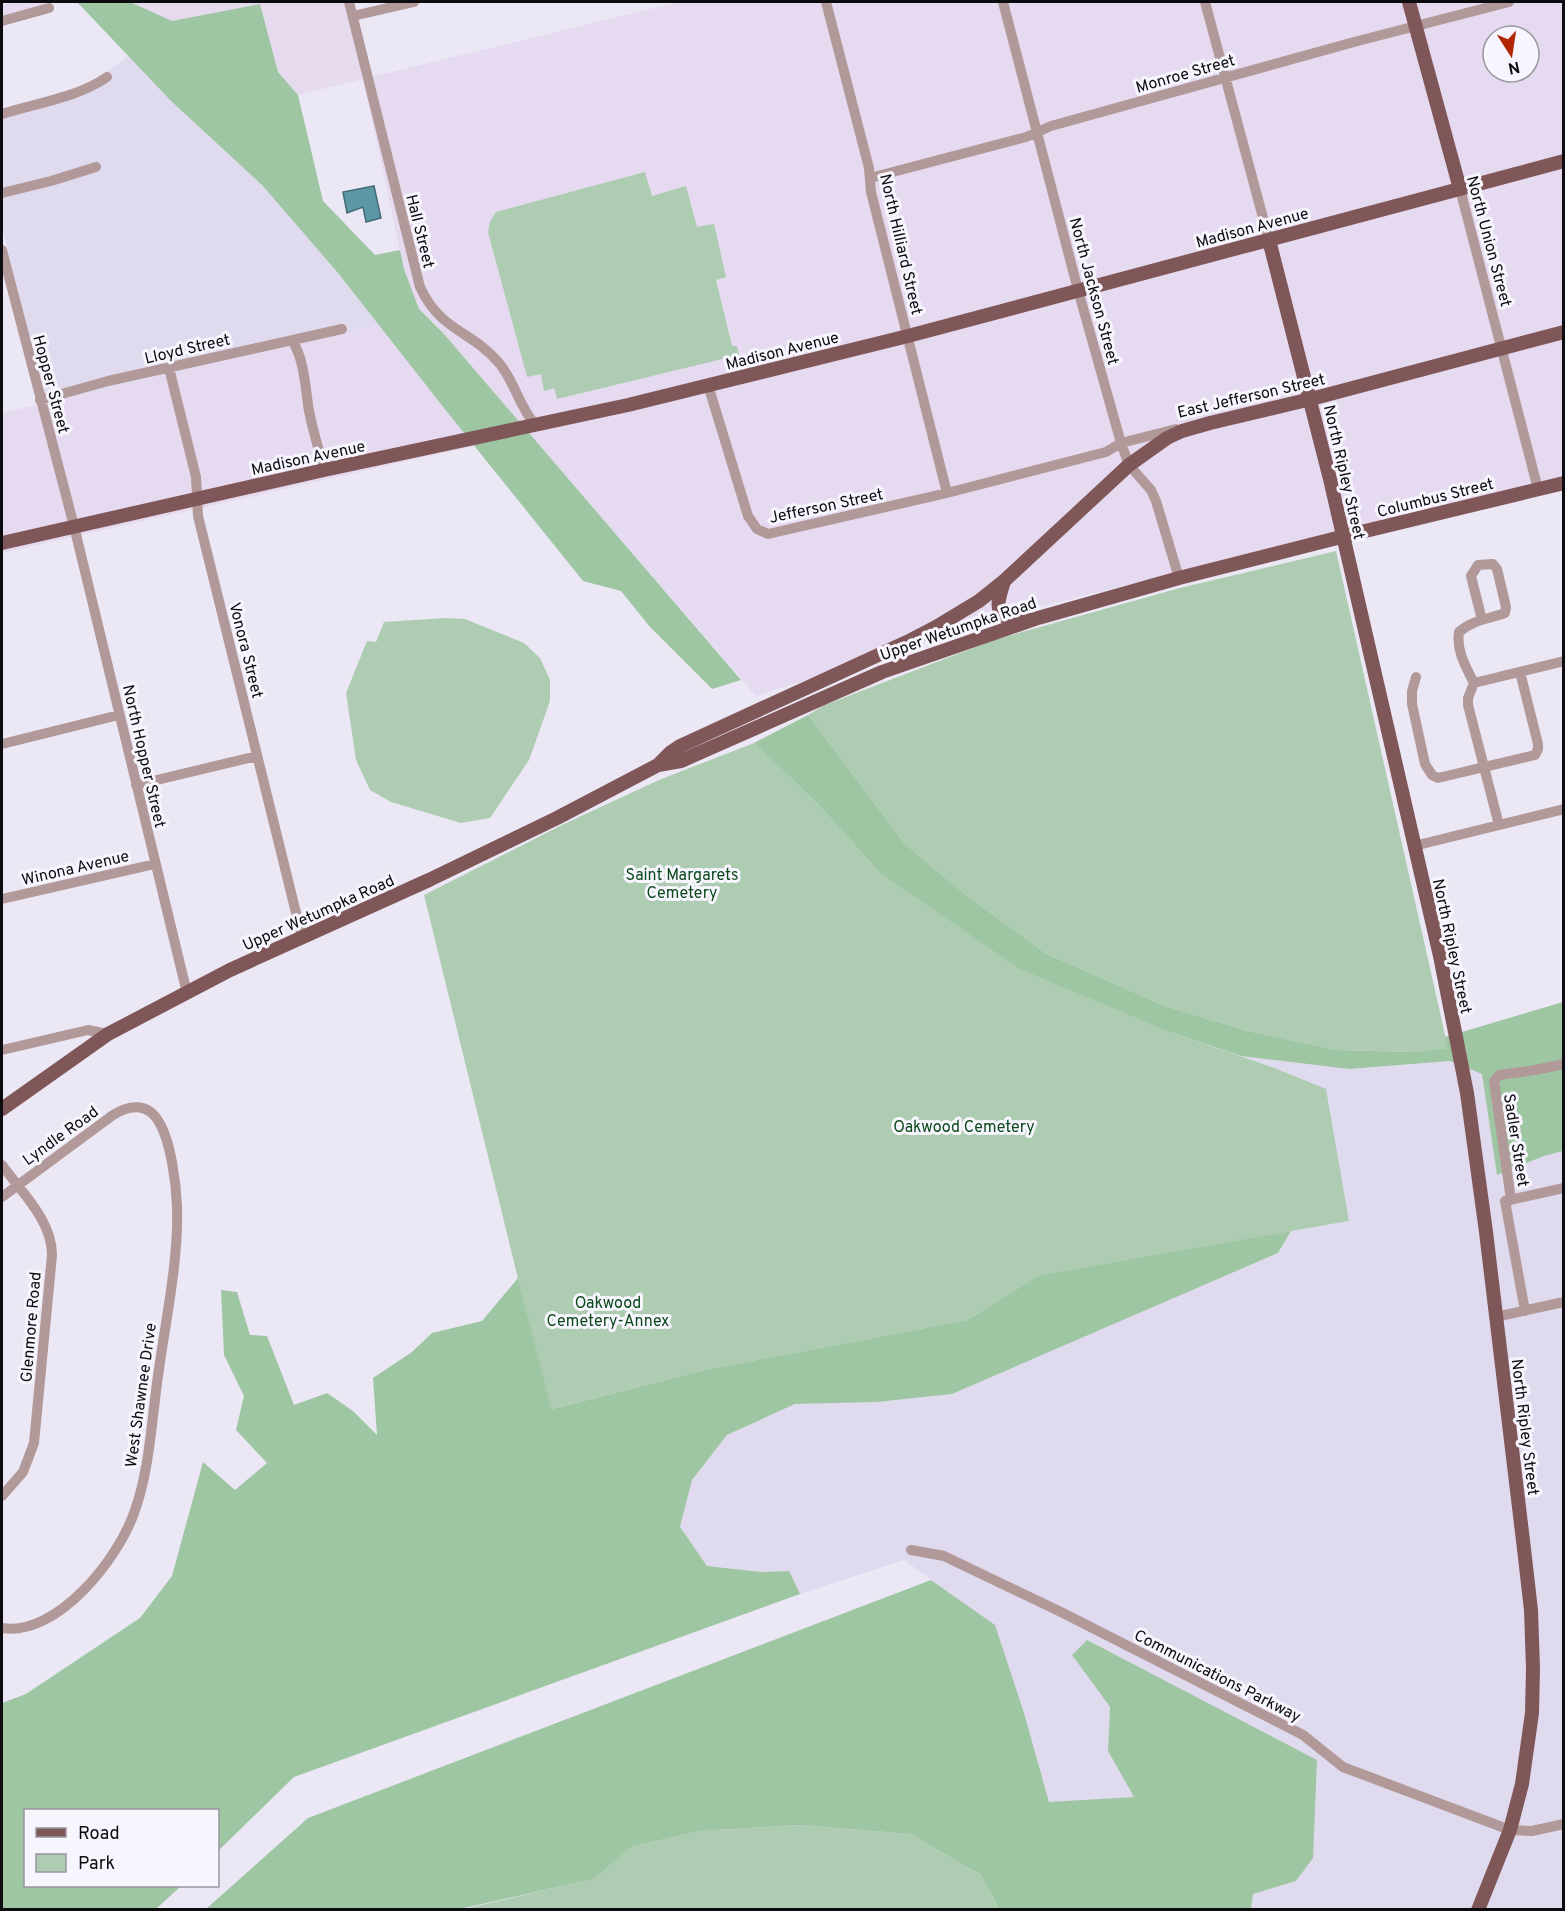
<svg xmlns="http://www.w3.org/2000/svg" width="1565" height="1911" font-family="Overpass,sans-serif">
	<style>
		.commercial { fill: #e5daef; fill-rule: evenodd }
		.built { fill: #e0daef }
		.education { fill: #e6daef }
		.green { fill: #aeccb1 }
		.forest { fill: #9fc6a2 }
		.water { fill: #5c97a5; stroke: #446d78; stroke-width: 1.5 }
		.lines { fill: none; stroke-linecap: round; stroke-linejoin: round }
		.minor { stroke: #b29999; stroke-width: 10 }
		.major { stroke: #805758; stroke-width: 14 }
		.labels { text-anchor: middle; stroke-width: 6; stroke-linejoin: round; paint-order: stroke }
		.street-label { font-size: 16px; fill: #0c0b0f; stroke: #f7f5fd }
		.park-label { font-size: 16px; fill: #0b481a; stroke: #f7f5fd }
	</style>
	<rect width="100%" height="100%" fill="#ebe7f5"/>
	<path class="commercial" d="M2,2H56L2,16Z
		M679,2H1563V477L1038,607L756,696L444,334L419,309L404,269L363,79ZM1493,36H1529V72H1493Z
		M379,325L474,446L2,553V413Z"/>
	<path class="built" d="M128,56L171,101L262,185L338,273L379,325L46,403L2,227V109L92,83Z
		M1241,1056L1349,1069L1450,1061L1482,1074L1497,1175L1544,1156L1563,1151V1909H1251L1253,1894L1295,1881L1072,1655L1110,1707L1108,1751L1134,1797L1049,1803L1024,1713L994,1625L904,1560L800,1594L788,1571L761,1572L707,1566L680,1527L692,1480L727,1435L795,1404L877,1402L952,1394L1278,1253L1291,1231L1349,1221L1272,1067Z"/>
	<path class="education" d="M130,2H345L363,79L298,95L278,72L260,4L172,21Z"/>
	<path class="green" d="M645,172L652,196L686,186L697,227L714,224L726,277L716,280L732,346H737L739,355L557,399L554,388L544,391L541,374L527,377L488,232L490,222L496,212Z
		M1336,551L1448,1048L1415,1052L1337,1050L1248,1031L1165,1006L1047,954L967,896L905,844L808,715L825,705L994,640L1180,588Z
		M446,618L465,619L524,643L540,658L550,680V701L529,760L490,818L461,823L391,802L370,790L356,760L346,693L367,641L376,642L384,622Z
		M754,743L818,804L879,872L1170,1032L1272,1067L1326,1089L1349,1221L1039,1275L967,1320L709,1369L550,1409L424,895L562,825L659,780Z
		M800,1825L910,1834L981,1875L999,1909L460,1910L592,1879L631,1847L699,1831Z"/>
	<path class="forest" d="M77,2H130L172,21L260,4L278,72L298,95L323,201L375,255L400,250L404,269L419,309L444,334L741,680L712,689L650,627L621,591L583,581L444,408L338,273L262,185L171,101Z
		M808,715L905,844L967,896L1047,954L1165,1006L1248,1031L1337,1050L1415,1052L1447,1048L1445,1037L1563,1002V1151L1544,1156L1497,1175L1482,1074L1450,1061L1349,1069L1241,1056L1170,1032L1020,969L879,872L818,804L754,743Z
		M1291,1231L1278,1253L952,1394L877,1402L795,1404L727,1435L692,1480L680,1527L707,1566L761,1572L789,1571L800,1594L294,1777L218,1851V1810H26V1886H181L156,1909H2V1703L26,1694L140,1618L172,1576L203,1462L235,1490L267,1463L236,1430L244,1396L224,1355L221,1290L237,1292L250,1335L267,1336L294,1405L327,1393L353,1411L377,1435L373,1378L412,1352L432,1333L482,1321L518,1278L551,1409L709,1369L967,1320L1039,1275Z
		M931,1580L995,1625L1024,1713L1049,1802L1134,1797L1108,1751L1110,1707L1072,1655L1087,1640L1317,1760L1313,1858L1296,1881L1253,1894L1251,1909H999L981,1875L910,1834L800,1825L699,1831L631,1847L593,1879L460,1909H206L308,1818Z"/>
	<path class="water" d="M374,186L381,218L366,222L363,207L347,213L343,192Z"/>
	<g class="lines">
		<path class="minor" d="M349,2L420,287C441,332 471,330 499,363C515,382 519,407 536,426
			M826,2L869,168L871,192L947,493
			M1003,2L1078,290L1121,443L1129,465L1151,490L1156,501L1179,578
			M1205,2L1269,240
			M353,16L414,2
			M2,21L49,8
			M2,114C36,103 77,98 107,77
			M870,178L1026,137L1051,126L1354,42L1509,2
			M1460,189L1538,489
			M2,193L51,181L96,167
			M2,250L74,526L187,993
			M292,340C305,361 305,387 309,411C313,431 319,450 324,470
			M169,368L196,477L198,516L302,937
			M708,385L748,516L757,529L768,534L947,493L1106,452L1121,443L1176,429
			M40,400L108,381L342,329
			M1416,677L1412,691V704L1425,764L1432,775L1438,778L1535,755L1538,749V744L1520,672
			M1474,683C1466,667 1456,651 1459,632C1472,620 1489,619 1505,613L1506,607L1497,569L1493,564L1478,565L1471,576L1482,620
			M2,744L119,715
			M136,785L257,756
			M1499,825L1468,705V698L1474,683L1564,661
			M1414,846L1564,809
			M2,899L155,864
			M2,1050L88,1030L108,1034
			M2,1165C21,1192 52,1220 52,1255L34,1443L23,1472L2,1496
			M2,1197L113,1115C130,1104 148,1103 159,1122C171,1142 176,1183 177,1206C179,1257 166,1319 159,1369C152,1414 150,1471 134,1513C118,1559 57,1637 2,1628
			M1511,1200L1494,1081L1499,1075L1535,1070L1564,1064
			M1525,1311L1505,1201L1564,1188
			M1495,1317L1564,1302
			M911,1550L944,1556L1063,1613L1303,1735L1343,1767L1510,1830L1532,1831L1564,1824"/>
		<path class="major" d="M1409,2L1460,189
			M1269,240L1330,479L1440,956L1467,1093L1486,1232L1524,1549L1531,1610L1533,1669L1532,1713L1522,1784L1510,1830L1478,1910
			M2,543L324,470L628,405L908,336L1564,161
			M1004,581C1001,593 994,606 1003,616L1026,618
			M658,765L681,761L882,672L1038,618L1179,578L1357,533L1564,483
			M2,1109L108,1034L230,970L429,880L557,818L658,765L671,752L680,746L911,640L936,627L979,601L1004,581L1129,465L1167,438L1182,431L1210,423L1311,399L1564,332"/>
	</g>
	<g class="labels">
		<g class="street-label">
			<text transform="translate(1185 73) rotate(-16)" y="6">Monroe Street</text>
			<text transform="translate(1252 227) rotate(-15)" y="6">Madison Avenue</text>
			<text transform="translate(421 231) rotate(76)" y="6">Hall Street</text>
			<text transform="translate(1490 241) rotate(75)" y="6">North Union Street</text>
			<text transform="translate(902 244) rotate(77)" y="6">North Hilliard Street</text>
			<text transform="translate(1095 291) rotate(75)" y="6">North Jackson Street</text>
			<text transform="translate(187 348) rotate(-13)" y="6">Lloyd Street</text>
			<text transform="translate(782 350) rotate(-14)" y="6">Madison Avenue</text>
			<text transform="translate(52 384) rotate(75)" y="6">Hopper Street</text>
			<text transform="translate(1251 395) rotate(-13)" y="6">East Jefferson Street</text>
			<text transform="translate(308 457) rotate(-12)" y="6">Madison Avenue</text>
			<text transform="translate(1345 472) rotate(77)" y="6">North Ripley Street</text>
			<text transform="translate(1435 497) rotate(-14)" y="6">Columbus Street</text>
			<text transform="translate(826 505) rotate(-12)" y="6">Jefferson Street</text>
			<text transform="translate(958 628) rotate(-19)" y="6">Upper Wetumpka Road</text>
			<text transform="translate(247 650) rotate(76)" y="6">Vonora Street</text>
			<text transform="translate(145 756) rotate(77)" y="6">North Hopper Street</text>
			<text transform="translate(75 867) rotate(-13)" y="6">Winona Avenue</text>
			<text transform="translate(318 912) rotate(-24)" y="6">Upper Wetumpka Road</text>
			<text transform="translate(1453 946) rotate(78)" y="6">North Ripley Street</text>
			<text transform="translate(60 1135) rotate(-36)" y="6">Lyndle Road</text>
			<text transform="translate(1517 1140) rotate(81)" y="6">Sadler Street</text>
			<text transform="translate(30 1327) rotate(-85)" y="6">Glenmore Road</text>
			<text transform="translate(140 1395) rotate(-82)" y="6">West Shawnee Drive</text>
			<text transform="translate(1526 1427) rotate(83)" y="6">North Ripley Street</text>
			<text transform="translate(1218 1675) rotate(27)" y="6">Communications Parkway</text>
		</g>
		<g class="park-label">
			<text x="682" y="880">Saint Margarets<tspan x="682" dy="18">Cemetery</tspan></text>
			<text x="964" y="1132">Oakwood Cemetery</text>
			<text x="608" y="1308">Oakwood<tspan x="608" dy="18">Cemetery-Annex</tspan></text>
		</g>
	</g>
	<rect width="1565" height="1911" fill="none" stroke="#0c0b0f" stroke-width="6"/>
	<rect x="24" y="1809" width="195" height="78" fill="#f7f5fd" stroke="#99979e" stroke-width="1.5"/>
	<rect x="36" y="1828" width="30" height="9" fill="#805758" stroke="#99979e" stroke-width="1.5"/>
	<text x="78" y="1839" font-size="18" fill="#0c0b0f">Road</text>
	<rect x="36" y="1854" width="30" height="18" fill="#aeccb1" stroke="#99979e" stroke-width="1.5"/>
	<text x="78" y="1869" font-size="18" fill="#0c0b0f">Park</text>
	<g transform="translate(1511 54) rotate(168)"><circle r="28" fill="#f7f5fd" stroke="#99979e" stroke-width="1.5"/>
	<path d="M0-4.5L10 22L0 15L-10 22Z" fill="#b22604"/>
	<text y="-9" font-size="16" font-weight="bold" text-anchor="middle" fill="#0c0b0f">N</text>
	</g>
</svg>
